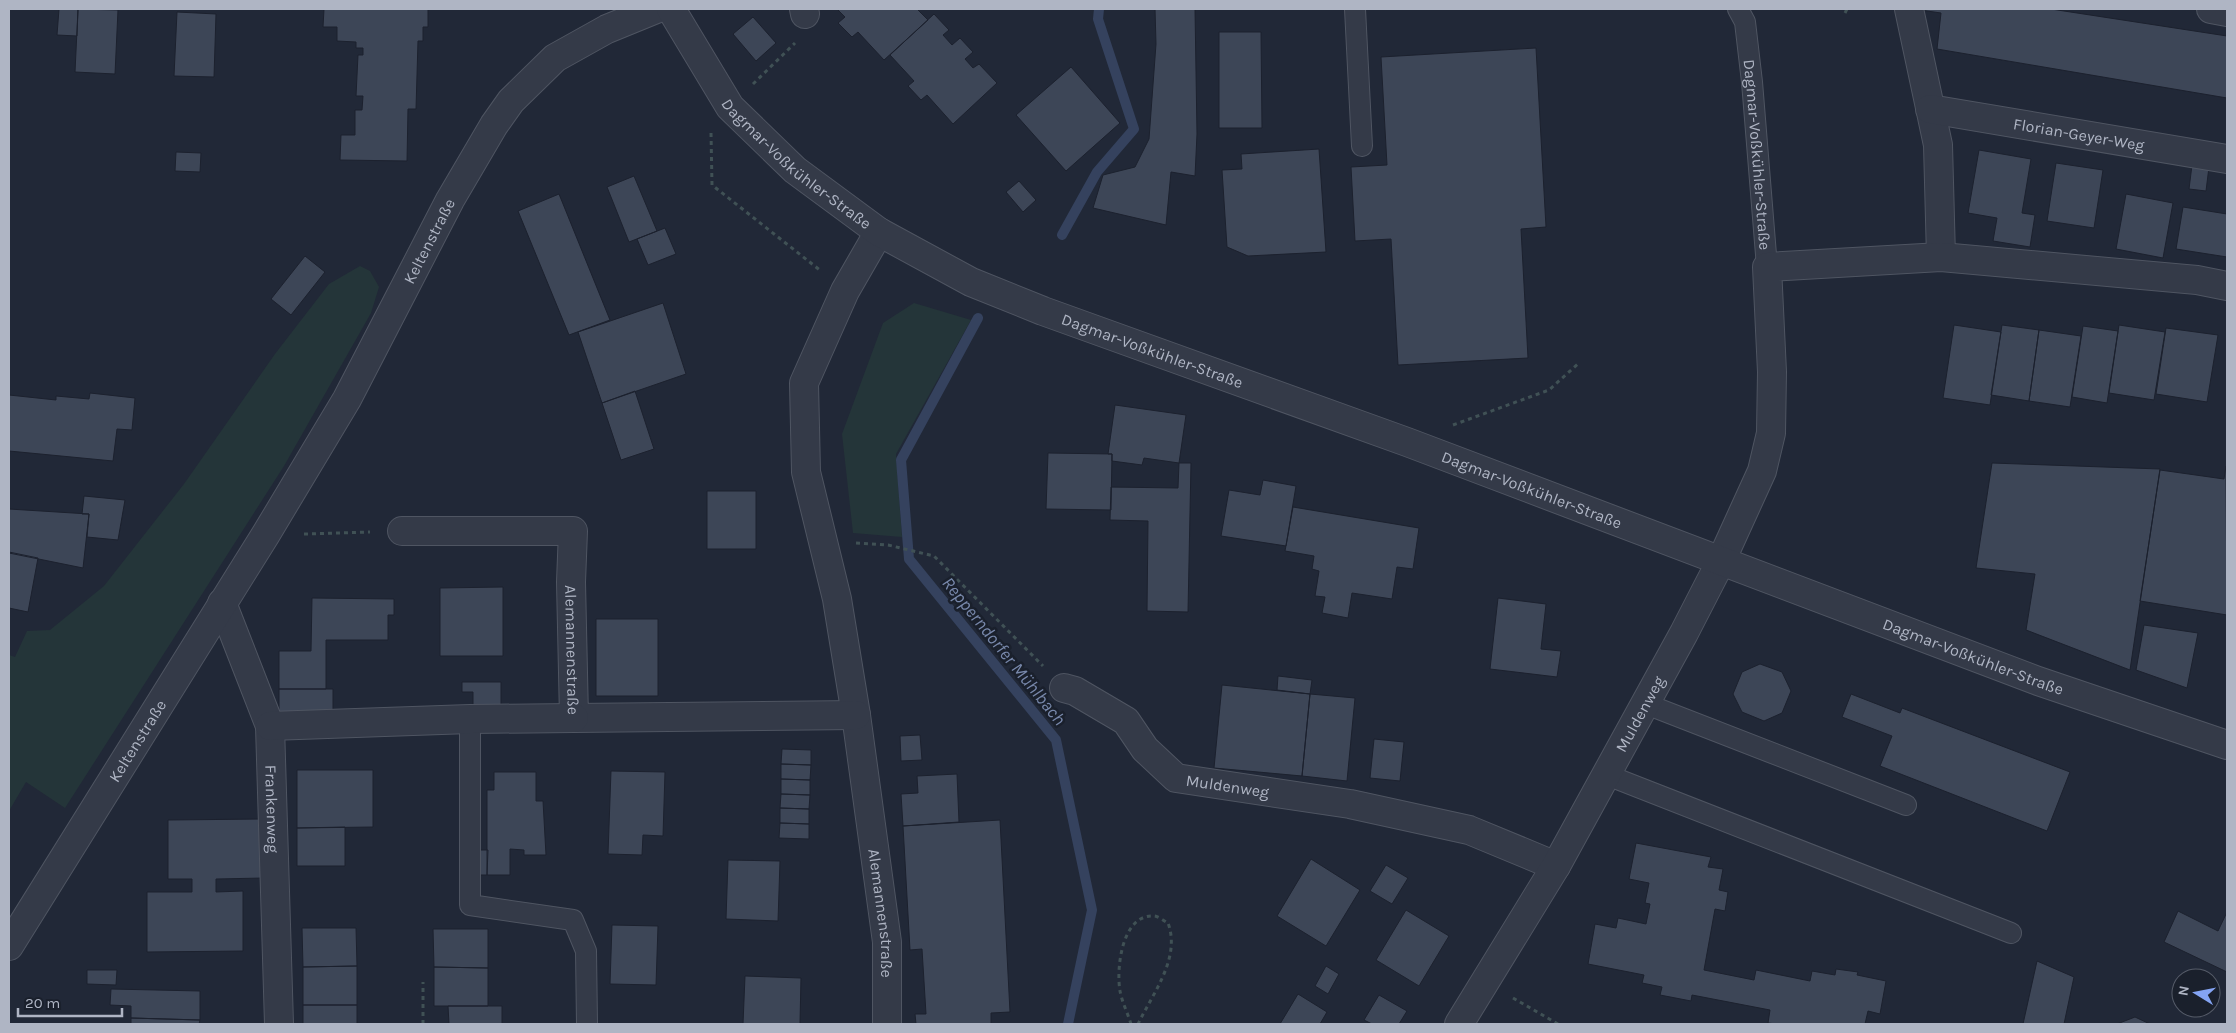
<svg xmlns="http://www.w3.org/2000/svg" width="2236" height="1033" font-family="Karla,sans-serif">
	<style>
		.green { fill: #243539 }
		.lines { fill: none; stroke-linecap: round; stroke-linejoin: round }
		.stream { stroke: #35425e; stroke-width: 10 }
		.building { fill: #3d4657; stroke: #1c212e }
		.service-casing { stroke: #4f5562; stroke-width: 22 }
		.minor-casing { stroke: #4f5562; stroke-width: 30 }
		.tertiary-casing { stroke: #4f5562; stroke-width: 30 }
		.path { stroke: #405155; stroke-width: 3; stroke-dasharray: 4 4; stroke-linecap: butt }
		.service { stroke: #343a48; stroke-width: 20 }
		.minor { stroke: #343a48; stroke-width: 28 }
		.tertiary { stroke: #343a48; stroke-width: 28 }
		.labels { text-anchor: middle; stroke-width: 5; stroke-linejoin: round; paint-order: stroke }
		.street-label { font-size: 16px; fill: #afb5c4; stroke: #1a202c }
		.water-label { font-size: 18px; font-style: italic; fill: #7888ab; stroke: #1a202c }
	</style>
	<rect width="100%" height="100%" fill="#212837"/>
	<path class="green" d="M360,266L370,271L379,287L371,313L284,466L65,808L26,782L9,811V655L15,657L27,631L50,630L104,586L184,484L275,354L329,284Z
		M914,303L971,320L896,454L902,537L853,533L842,434L883,323Z"/>
	<g class="lines">
		<path class="stream" d="M1062,235L1097,172L1134,129L1098,19L1099,9
			M978,318L901,460L909,559L1056,740L1092,910L1068,1024"/>
	</g>
	<path class="building" d="M59,9H78L77,36L57,35Z
		M78,9L118,10L115,74L75,72Z
		M324,9H428V27H423V41H418L416,109H408L407,161L340,160L341,135H355V110H362L363,96H356L358,55H363V48H356V42L337,41V27H323Z
		M837,9H917L928,20L884,60L858,32L852,37L838,23L845,17Z
		M1155,9H1195L1197,134L1195,176L1171,172L1166,225L1093,208L1103,175L1135,167L1149,139L1156,44Z
		M1920,9H2051L2227,36V98L1937,49L1941,13L1920,10Z
		M177,12L216,14L214,77L174,76Z
		M934,14L949,30L943,35L952,45L960,38L973,52L965,59L973,68L979,64L997,83L953,124L927,95L921,100L908,86L914,81L890,55Z
		M753,17L776,43L756,61L733,34Z
		M1219,32H1261L1262,128H1219Z
		M1536,48L1546,227L1521,229L1528,358L1398,365L1391,239L1355,241L1351,167L1387,165L1381,57Z
		M1071,67L1120,123L1066,171L1016,115Z
		M1319,149L1326,252L1248,256L1227,247L1222,170L1242,169L1241,154Z
		M1979,150L2031,159L2022,213L2035,215L2030,247L1993,241L1997,218L1968,213Z
		M176,152L201,153L200,172L175,171Z
		M2056,163L2103,170L2094,228L2047,221Z
		M2192,165L2209,167L2206,191L2189,189Z
		M634,176L657,231L629,242L607,187Z
		M1019,181L1036,200L1023,212L1006,192Z
		M559,194L610,320L569,335L518,211Z
		M2126,194L2173,203L2163,258L2116,249Z
		M2183,207L2227,214V257L2176,249Z
		M665,228L676,254L648,265L637,239Z
		M305,256L325,272L291,315L271,299Z
		M663,303L686,374L602,403L578,332Z
		M1954,325L2001,332L1990,405L1943,398Z
		M2002,325L2039,330L2029,401L1991,395Z
		M2119,325L2165,332L2154,400L2109,393Z
		M2083,326L2118,331L2107,403L2072,397Z
		M2166,328L2218,335L2207,402L2156,394Z
		M2039,330L2081,336L2070,407L2029,401Z
		M635,391L654,449L621,460L602,403Z
		M90,393L135,398L132,430L117,429L113,461L9,451V395L56,400V396L89,399Z
		M1115,405L1186,415L1179,463L1144,458L1142,465L1112,461V454H1108Z
		M1048,453L1112,454L1111,510L1046,509Z
		M1179,463H1191L1188,612L1147,611L1148,521L1110,520L1111,487L1178,488Z
		M1992,463L2160,469L2130,670L2026,630L2035,574L1976,568Z
		M2226,466L2227,615L2140,601L2160,470L2224,479Z
		M1263,480L1296,486L1286,546L1221,536L1229,490L1260,495Z
		M707,491H756V549H707Z
		M84,496L125,500L118,540L87,537L89,514H82Z
		M1293,507L1419,528L1413,569L1397,567L1392,599L1352,593L1348,618L1322,613L1325,597L1315,596L1319,571L1312,569L1314,556L1285,551Z
		M9,509L89,514L83,568L9,553Z
		M9,552L38,558L28,612L9,608Z
		M503,587V656H440V588Z
		M312,598L394,599V615H388V640H326V689H279V651H311Z
		M1498,598L1546,604L1541,649L1561,651L1557,677L1490,669Z
		M596,619H658V696H596Z
		M2144,625L2198,633L2187,688L2136,670Z
		M1760,664L1782,672L1791,691L1782,713L1764,721L1742,712L1733,694L1742,672Z
		M1278,676L1312,680L1310,694L1277,690Z
		M462,682H501V710H473V692H462Z
		M1222,685L1310,694L1302,776L1214,768Z
		M279,689H333V714L279,713Z
		M1310,694L1355,698L1347,781L1302,776Z
		M1851,694L1900,713L1902,708L2070,772L2047,831L1880,766L1892,736L1842,717Z
		M920,735L922,760L901,761L900,736Z
		M1374,739L1404,742L1400,781L1370,778Z
		M782,749L811,750V765L781,764Z
		M781,764L811,765L810,780L781,779Z
		M297,770H373V827L297,828Z
		M611,771L665,772L663,836L643,835L642,855L608,854Z
		M494,772H536V801H543L546,855H524V850L510,849V875H487V790H494Z
		M957,774L959,822L903,826L901,794L918,793L917,776Z
		M781,779L810,780V795L781,794Z
		M781,794L810,795L809,809L780,808Z
		M780,808L809,809V824L780,823Z
		M264,819V878L216,879V892L243,891V951L147,952V892H192V879H168V820Z
		M1000,820L1010,1012L991,1013V1024H916L915,1014H926L922,949L910,950L903,826Z
		M780,823L809,824V839L779,838Z
		M345,827V866H297V828Z
		M1636,843L1711,857L1708,867L1723,869L1719,890L1728,892L1725,911L1715,909L1704,970L1754,980L1756,970L1810,981L1812,971L1835,975L1836,969L1858,972L1857,975L1886,981L1880,1014L1868,1011L1865,1024H1776L1768,1023L1770,1010L1692,995L1691,1001L1660,995L1662,987L1642,983L1644,975L1588,964L1595,924L1616,928L1618,918L1646,924L1650,904L1645,903L1649,883L1629,879Z
		M474,850H488L487,875H474Z
		M1311,859L1360,890L1326,946L1277,916Z
		M728,860L780,861L778,921L726,919Z
		M1386,865L1408,878L1392,904L1370,891Z
		M1406,910L1449,936L1419,986L1376,960Z
		M2178,911L2218,931L2227,912V972L2164,942Z
		M612,925L658,926L656,985L610,984Z
		M302,928H356L357,966L303,967Z
		M433,929H488V968L434,967Z
		M2037,961L2074,977L2064,1024H2023Z
		M357,966V1005H303V967Z
		M1326,966L1339,974L1328,994L1315,986Z
		M434,967L488,968V1006H434Z
		M87,970H117L116,985L87,984Z
		M745,976L801,978L800,1024H743Z
		M111,989L200,991V1020L131,1018V1006L110,1005Z
		M1298,994L1327,1012L1320,1024H1280Z
		M1379,995L1407,1011L1399,1024H1372L1364,1020Z
		M303,1005H357V1024H303Z
		M448,1006H502V1024H449Z
		M2135,1017L2150,1024H2117Z
		M131,1018L200,1020L199,1024H131Z"/>
	<g class="lines">
		<defs>
			<g id="service">
				<path d="M1355,9L1362,146"/>
				<path id="s1" d="M1738,9L1745,22L1752,82L1767,267"/>
				<path d="M1646,704L1906,805"/>
				<path d="M470,719V905L573,920L586,951L587,1024"/>
				<path d="M1607,775L2011,933"/>
			</g>
			<g id="minor">
				<path d="M804,9L805,14"/>
				<path d="M1909,9L1938,145L1941,257"/>
				<path d="M2211,9L2227,12"/>
				<path id="s2" d="M1930,109L2227,159"/>
				<path id="s3" d="M879,232L845,291L804,383L806,472L837,599L856,715L887,942V1024"/>
				<path id="s4" d="M402,531H573L571,582L574,718L856,715"/>
				<path id="s5" d="M222,603L270,726L279,1024"/>
				<path id="s6" d="M1064,688L1075,691L1126,721L1145,749L1176,778L1350,804L1469,830L1556,866"/>
				<path d="M270,726L470,719L574,718"/>
				<path id="s7" d="M9,946L266,534L347,399L450,200L494,125L511,101L555,58L607,29L656,9"/>
				<path id="s8" d="M1459,1024L1556,866L1684,633L1721,561L1762,471L1771,433L1772,372L1767,267L1941,257L2197,280L2227,286"/>
			</g>
			<g id="tertiary">
				<path id="s9" d="M671,9L730,107L795,170L879,232L971,282L1043,311L1407,442L2038,681L2227,745"/>
			</g>
		</defs>
		<use href="#service" class="service-casing"/>
		<use href="#minor" class="minor-casing"/>
		<use href="#tertiary" class="tertiary-casing"/>
		<path class="path" d="M1845,13L1847,9
			M753,84L795,43
			M711,133L712,185L821,271
			M1453,425L1549,390L1580,362
			M304,534L370,532
			M856,543L888,545L934,556L1043,666
			M1513,998L1558,1024
			M423,1024V982
			M1131,1024C1128,1014 1122,1002 1120,991C1116,968 1122,914 1154,916C1158,916 1164,921 1168,923C1181,958 1153,993 1138,1024"/>
		<use href="#service" class="service"/>
		<use href="#minor" class="minor"/>
		<use href="#tertiary" class="tertiary"/>
	</g>
	<g class="labels">
		<g class="street-label">
			<text dy="6" stroke="none"><textPath href="#s2" startOffset="151">Florian-Geyer-Weg</textPath></text>
			<text dy="6" stroke="none"><textPath href="#s1" startOffset="148">Dagmar-Voßkühler-Straße</textPath></text>
			<text dy="6" stroke="none"><textPath href="#s9" startOffset="202">Dagmar-Voßkühler-Straße</textPath></text>
			<text dy="6" stroke="none"><textPath href="#s7" startOffset="821">Keltenstraße</textPath></text>
			<text dy="6" stroke="none"><textPath href="#s9" startOffset="608">Dagmar-Voßkühler-Straße</textPath></text>
			<text dy="6" stroke="none"><textPath href="#s9" startOffset="1012">Dagmar-Voßkühler-Straße</textPath></text>
			<text dy="6" stroke="none"><textPath href="#s4" startOffset="290">Alemannenstraße</textPath></text>
			<text dy="6" stroke="none"><textPath href="#s9" startOffset="1484">Dagmar-Voßkühler-Straße</textPath></text>
			<text dy="6" stroke="none"><textPath href="#s8" startOffset="359">Muldenweg</textPath></text>
			<text dy="6" stroke="none"><textPath href="#s7" startOffset="242">Keltenstraße</textPath></text>
			<text dy="6" stroke="none"><textPath href="#s6" startOffset="199">Muldenweg</textPath></text>
			<text dy="6" stroke="none"><textPath href="#s5" startOffset="215">Frankenweg</textPath></text>
			<text dy="6" stroke="none"><textPath href="#s3" startOffset="706">Alemannenstraße</textPath></text>
		</g>
		<g class="water-label">
			<text transform="translate(1004 651) rotate(51)" y="6">Repperndorfer Mühlbach</text>
		</g>
	</g>
	<rect width="2236" height="1033" fill="none" stroke="#afb5c4" stroke-width="20"/>
	<g transform="translate(2196 993) rotate(280)"><circle r="24" fill="#1a202c" stroke="#565c69"/>
	<path d="M0-4L9 19L0 12L-9 19Z" fill="#84a4f4"/>
	<text y="-8" font-size="14" font-weight="bold" text-anchor="middle" fill="#afb5c4">N</text>
	</g>
	<path d="M18 1008v8h104v-8" fill="none" stroke="#afb5c4" stroke-width="2.5"/>
	<text x="25" y="1008" font-size="15" fill="#afb5c4" stroke="#1a202c" stroke-width="4" paint-order="stroke">20 m</text>
</svg>
